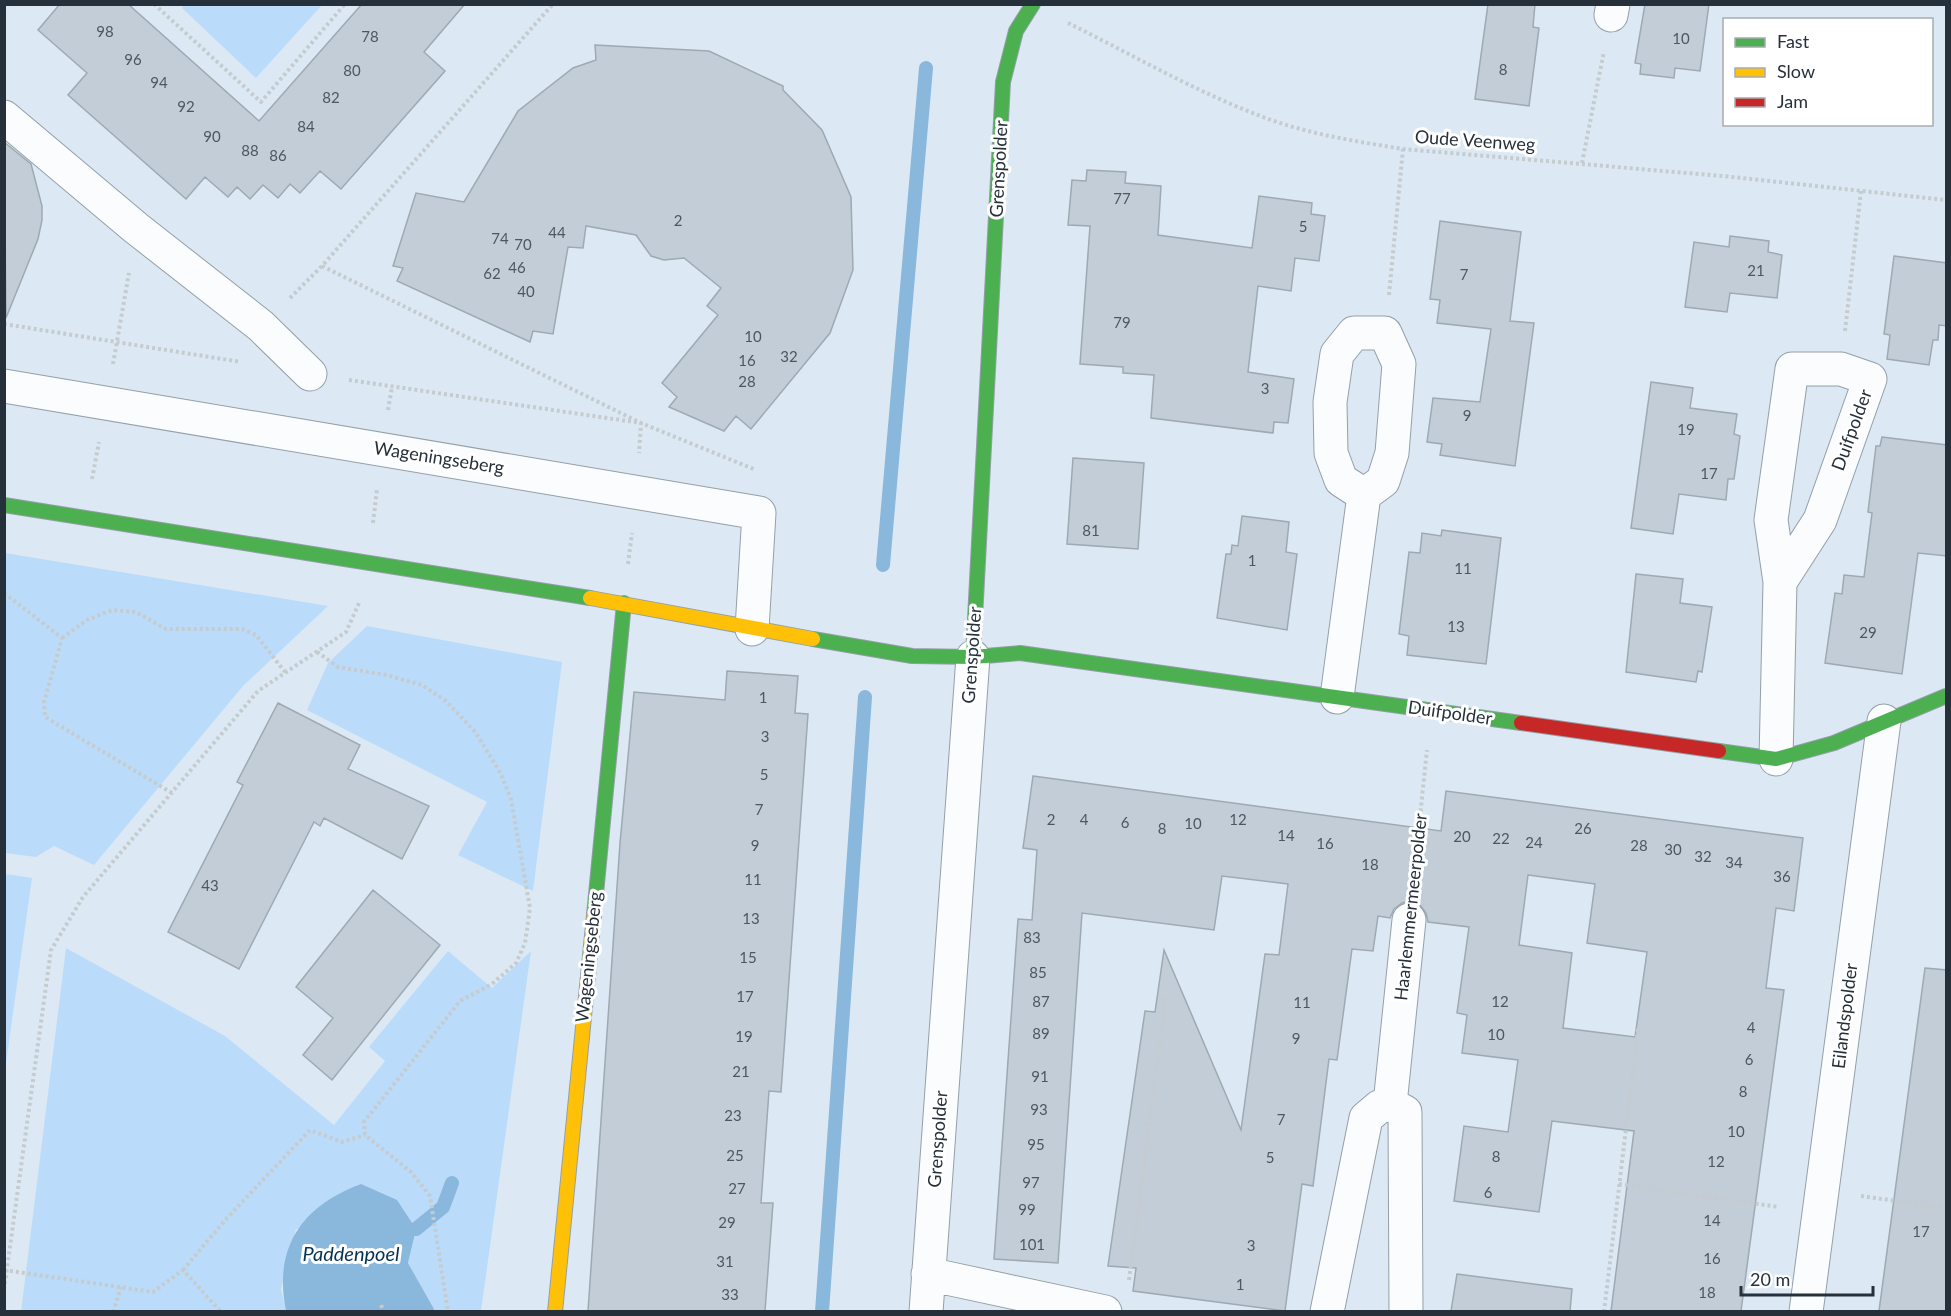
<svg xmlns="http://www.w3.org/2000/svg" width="1951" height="1316" font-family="Lato,sans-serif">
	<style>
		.green { fill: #badcfa }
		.water { fill: #8ab7dc }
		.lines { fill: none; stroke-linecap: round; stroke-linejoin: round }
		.stream { stroke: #8ab7dc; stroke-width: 14 }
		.building { fill: #c2cdd7; stroke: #9ea9b2; stroke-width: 1.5; fill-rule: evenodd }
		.street-casing { stroke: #949fa8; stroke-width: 35 }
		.fast-casing { stroke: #949fa8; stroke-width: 16 }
		.slow-casing { stroke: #949fa8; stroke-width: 16 }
		.jam-casing { stroke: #949fa8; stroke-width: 16 }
		.path { stroke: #c5cbce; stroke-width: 4; stroke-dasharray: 3 3; stroke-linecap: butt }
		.street { stroke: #fafcfd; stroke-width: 33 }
		.fast { stroke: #4caf50; stroke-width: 14 }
		.slow { stroke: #ffc107; stroke-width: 14 }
		.jam { stroke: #c62828; stroke-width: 14 }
		.labels { text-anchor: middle; stroke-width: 6; stroke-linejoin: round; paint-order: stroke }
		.number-label { font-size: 15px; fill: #4c5761 }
		.street-label { font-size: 18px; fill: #25303a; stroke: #fff }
		.water-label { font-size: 20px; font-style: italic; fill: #043252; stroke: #fff }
	</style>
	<rect width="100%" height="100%" fill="#dce9f4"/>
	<path class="green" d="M185,4H322V5L256,78L182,8Z
		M5,553L328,606L243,686L94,865L54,846L36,857L5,853Z
		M367,626L562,662L533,891L458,855L487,802L307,710L328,663Z
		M5,874L32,878L5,1070L4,874Z
		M66,948L225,1036L334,1125L385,1061L369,1047L448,951L492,988L531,951L481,1311H433L434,1309L408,1263L415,1228L296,1229L281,1289L286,1311L21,1312Z"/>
	<path class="water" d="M361,1184L397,1200L416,1229L408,1263L434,1309L433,1311H286C273,1247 302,1206 361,1184Z"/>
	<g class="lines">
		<path class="stream" d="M883,565L926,68
			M416,1229L443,1207L452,1183
			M822,1312L865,697"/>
	</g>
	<path class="building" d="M60,4H128L259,121L362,4H465L424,52L445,71L341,189L320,171L300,193L290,184L278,198L263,185L250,199L237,187L228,197L205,177L186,199L68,95L87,73L38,30Z
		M1488,4H1535L1533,27L1539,28L1529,106L1475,99Z
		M1645,4H1709L1700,71L1675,68L1674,78L1640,74L1641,64L1635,63Z
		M595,45L709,51L783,86V90L822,130L851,197L853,270L830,333L751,429L736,416L724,431L669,407L677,397L662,383L718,315L707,306L721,288L684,258L664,260L651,256L636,235L586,226L583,248L568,247L553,334L533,331L530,342L397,281L403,268L393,266L416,193L464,202L518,111L573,68L596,60Z
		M4,142L31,164L42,206V220L38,239L6,318Z
		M1087,170L1126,172L1125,183L1161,186L1158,235L1252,248L1259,196L1312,203L1311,214L1325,216L1319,261L1295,258L1291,291L1258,286L1248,372L1294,379L1288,423L1274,422L1273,433L1151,418L1154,375L1123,373V367L1080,364L1090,226L1068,225L1072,180L1086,181Z
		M1440,221L1521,232L1510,321L1534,323L1515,466L1440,455L1442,444L1427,442L1433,398L1480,402L1491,329L1437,323L1440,300L1430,299Z
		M1730,236L1769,241L1768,252L1782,255L1777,298L1730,293L1727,312L1685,307L1694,242L1729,247Z
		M1894,256L1947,263V326L1939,325L1938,340H1933L1929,365L1887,359L1890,335L1884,334Z
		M1651,382L1693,388L1690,408L1737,414L1734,434L1740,436L1737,458L1734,479H1728L1726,500L1679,494L1673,534L1631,528Z
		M1882,437L1947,445V556L1918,553L1902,674L1825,663L1835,593L1842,594L1844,575L1864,577L1872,513L1868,512L1876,446H1880Z
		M1073,458L1144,463L1138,549L1067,544Z
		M1242,516L1289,522L1286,552L1297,554L1287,630L1217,618L1226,554H1231L1232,545L1238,546Z
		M1442,530L1501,538L1486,664L1407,655L1409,636L1399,634L1409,552L1420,553L1422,533L1441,536Z
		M1636,574L1683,579L1680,603L1712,607L1702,672L1698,671L1696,682L1626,672Z
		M727,671L798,676L795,713L808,714L781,1092L769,1091L761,1203H773L765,1311H588L620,843L634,692L725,700Z
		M278,703L360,745L348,769L429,806L402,859L324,818L320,826L314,822L239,969L168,932L243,785L237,782Z
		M1033,776L1441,831L1446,791L1803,838L1794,911L1776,908L1766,988L1784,990L1741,1311H1611L1634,1131L1552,1121L1539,1212L1454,1201L1464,1126L1508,1132L1518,1060L1462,1053L1467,1015L1457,1013L1469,927L1428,922L1426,913L1420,905L1410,901L1402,903L1394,909L1390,918L1378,916L1373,951L1352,949L1337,1060L1329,1059L1313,1186L1302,1184L1285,1311L1133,1291L1136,1268L1108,1266L1145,1011L1155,1012L1164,950L1241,1130L1265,954L1279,955L1288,884L1222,876L1214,930L1082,913L1058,1263L994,1259L1018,919L1032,920L1037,850L1023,848ZM1528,875L1595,884L1587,943L1647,952L1635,1037L1563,1028L1572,953L1519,945Z
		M373,890L440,945L332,1080L303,1055L333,1018L296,987Z
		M1925,968L1947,970V1311H1879Z
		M1457,1274L1572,1289L1570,1311H1451Z"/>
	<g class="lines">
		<defs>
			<path id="street" d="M1611,15L1613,4
				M4,117L136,228L261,326L310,374
				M4,386L759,513L752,629
				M1337,697L1364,495L1383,481L1392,453L1399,364L1385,333H1354L1337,354L1330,402L1331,453L1341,480L1364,495
				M1776,759L1780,582L1820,520L1870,379L1841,369H1792L1771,520L1780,582
				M1390,1104L1409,920
				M928,1274L1105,1312
				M926,1312L973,657
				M1327,1312L1366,1118L1379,1107L1390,1104L1405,1112L1406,1312
				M1806,1312L1884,721"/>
			<path id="fast" d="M4,505L590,598
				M813,639L912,656L973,657L1020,653L1521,723
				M973,657L1003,82L1016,31L1033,4
				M1719,751L1776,759L1834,743L1946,696
				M594,915L624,603"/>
			<path id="slow" d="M590,598L813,639
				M555,1312L594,915"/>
			<path id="jam" d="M1521,723L1719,751"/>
		</defs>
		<use href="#street" class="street-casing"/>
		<use href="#fast" class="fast-casing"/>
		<use href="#slow" class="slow-casing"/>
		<use href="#jam" class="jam-casing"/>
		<path class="path" d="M154,4L261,102L345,4
			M1068,23C1135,56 1203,96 1274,121C1315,135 1359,142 1403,149L1723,176L1946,200
			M1582,163L1604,51
			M322,266L641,423L756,470
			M1389,295L1403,149
			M290,298L322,266L553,4
			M4,324L241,362
			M1845,331L1861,191
			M113,364L129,273
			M349,380L641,423L639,453
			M388,410L392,387
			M92,479L99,442
			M373,523L377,489
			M628,564L632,533
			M4,593L62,638L44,702L45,717L172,793
			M62,638L87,620L112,610L136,612L166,629H242L256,635L285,672
			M317,652L338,667L386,675L422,685L446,701L476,733L501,774L511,799L530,908L525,943L516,963L492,984L460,1001L364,1122L365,1135L411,1172L430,1196L448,1312
			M1413,883L1427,750
			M1619,1184L1779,1207
			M1861,1196L1946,1208
			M4,1270L153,1292L183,1270L221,1312
			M183,1270L227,1218L310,1130L342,1142L365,1135
			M1129,1280L1166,998
			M4,1290L51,950L83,897L258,691L346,632L360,601
			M381,1305L384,1312
			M113,1312L121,1287
			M1604,1312L1638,1029"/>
		<use href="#street" class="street"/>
		<use href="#fast" class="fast"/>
		<use href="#slow" class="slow"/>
		<use href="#jam" class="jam"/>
	</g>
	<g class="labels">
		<g class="number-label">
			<text x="105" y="37">98</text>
			<text x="370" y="42">78</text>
			<text x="1681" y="44">10</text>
			<text x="133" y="65">96</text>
			<text x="1503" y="75">8</text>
			<text x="352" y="76">80</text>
			<text x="159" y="88">94</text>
			<text x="331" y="103">82</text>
			<text x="186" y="112">92</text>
			<text x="306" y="132">84</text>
			<text x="212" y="142">90</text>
			<text x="250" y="156">88</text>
			<text x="278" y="161">86</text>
			<text x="1122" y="204">77</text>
			<text x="678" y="226">2</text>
			<text x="1303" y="232">5</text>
			<text x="557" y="238">44</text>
			<text x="500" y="244">74</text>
			<text x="523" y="250">70</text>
			<text x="517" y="273">46</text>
			<text x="1756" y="276">21</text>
			<text x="492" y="279">62</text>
			<text x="1464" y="280">7</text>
			<text x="526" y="297">40</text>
			<text x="1122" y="328">79</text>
			<text x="753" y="342">10</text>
			<text x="789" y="362">32</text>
			<text x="747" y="366">16</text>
			<text x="747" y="387">28</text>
			<text x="1265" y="394">3</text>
			<text x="1467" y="421">9</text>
			<text x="1686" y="435">19</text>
			<text x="1709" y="479">17</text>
			<text x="1091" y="536">81</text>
			<text x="1252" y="566">1</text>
			<text x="1463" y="574">11</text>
			<text x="1456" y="632">13</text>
			<text x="1868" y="638">29</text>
			<text x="763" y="703">1</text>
			<text x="765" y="742">3</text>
			<text x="764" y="780">5</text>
			<text x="759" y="815">7</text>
			<text x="1051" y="825">2</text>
			<text x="1084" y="825">4</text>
			<text x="1238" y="825">12</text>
			<text x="1125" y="828">6</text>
			<text x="1193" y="829">10</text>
			<text x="1162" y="834">8</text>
			<text x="1583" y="834">26</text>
			<text x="1286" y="841">14</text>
			<text x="1462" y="842">20</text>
			<text x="1501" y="844">22</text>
			<text x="1534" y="848">24</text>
			<text x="1325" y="849">16</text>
			<text x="755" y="851">9</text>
			<text x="1639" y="851">28</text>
			<text x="1673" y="855">30</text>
			<text x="1703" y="862">32</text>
			<text x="1734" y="868">34</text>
			<text x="1370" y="870">18</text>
			<text x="1782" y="882">36</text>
			<text x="753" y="885">11</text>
			<text x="210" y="891">43</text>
			<text x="751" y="924">13</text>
			<text x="1032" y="943">83</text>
			<text x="748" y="963">15</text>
			<text x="1038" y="978">85</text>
			<text x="745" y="1002">17</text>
			<text x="1041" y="1007">87</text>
			<text x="1500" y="1007">12</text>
			<text x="1302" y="1008">11</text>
			<text x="1751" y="1033">4</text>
			<text x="1041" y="1039">89</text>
			<text x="1496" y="1040">10</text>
			<text x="744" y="1042">19</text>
			<text x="1296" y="1044">9</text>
			<text x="1749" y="1065">6</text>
			<text x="741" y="1077">21</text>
			<text x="1040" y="1082">91</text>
			<text x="1743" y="1097">8</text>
			<text x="1039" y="1115">93</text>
			<text x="733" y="1121">23</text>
			<text x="1281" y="1125">7</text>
			<text x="1736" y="1137">10</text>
			<text x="1036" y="1150">95</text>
			<text x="735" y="1161">25</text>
			<text x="1496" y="1162">8</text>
			<text x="1270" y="1163">5</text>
			<text x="1716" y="1167">12</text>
			<text x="1031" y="1188">97</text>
			<text x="737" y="1194">27</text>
			<text x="1488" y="1198">6</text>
			<text x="1027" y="1215">99</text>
			<text x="1712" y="1226">14</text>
			<text x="727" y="1228">29</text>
			<text x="1921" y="1237">17</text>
			<text x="1032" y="1250">101</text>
			<text x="1251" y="1251">3</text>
			<text x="1712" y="1264">16</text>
			<text x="725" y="1267">31</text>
			<text x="1240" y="1290">1</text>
			<text x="1707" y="1298">18</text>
			<text x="730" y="1300">33</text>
		</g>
		<g class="street-label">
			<text transform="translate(1475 141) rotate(4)" y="6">Oude Veenweg</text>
			<text transform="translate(999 169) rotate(-87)" y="6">Grenspolder</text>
			<text transform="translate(1852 430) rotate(-70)" y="6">Duifpolder</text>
			<text transform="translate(439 458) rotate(9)" y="6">Wageningseberg</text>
			<text transform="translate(972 655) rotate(-86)" y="6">Grenspolder</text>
			<text transform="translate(1450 713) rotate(8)" y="6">Duifpolder</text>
			<text transform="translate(1411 907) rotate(-84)" y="6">Haarlemmermeerpolder</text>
			<text transform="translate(589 957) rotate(-84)" y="6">Wageningseberg</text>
			<text transform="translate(1845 1016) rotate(-83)" y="6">Eilandspolder</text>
			<text transform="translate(938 1139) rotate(-86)" y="6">Grenspolder</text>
		</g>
		<g class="water-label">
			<text x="351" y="1261">Paddenpoel</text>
		</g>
	</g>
	<rect width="1951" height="1316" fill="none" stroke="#25303a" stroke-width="12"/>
	<rect x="1723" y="18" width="210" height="108" fill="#ffffff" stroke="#a8acb0" stroke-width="1.5"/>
	<rect x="1735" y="38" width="30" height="9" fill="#4caf50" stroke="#a8acb0" stroke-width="1.5"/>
	<text x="1777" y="48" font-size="18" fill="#25303a">Fast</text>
	<rect x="1735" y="68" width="30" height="9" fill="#ffc107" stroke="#a8acb0" stroke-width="1.5"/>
	<text x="1777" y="78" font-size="18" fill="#25303a">Slow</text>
	<rect x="1735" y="98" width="30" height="9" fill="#c62828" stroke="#a8acb0" stroke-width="1.5"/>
	<text x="1777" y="108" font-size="18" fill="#25303a">Jam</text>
	<path d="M1741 1286v9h132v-9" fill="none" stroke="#25303a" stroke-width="3"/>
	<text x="1750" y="1286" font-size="18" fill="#25303a" stroke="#ffffff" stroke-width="4.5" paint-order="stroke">20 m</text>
</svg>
